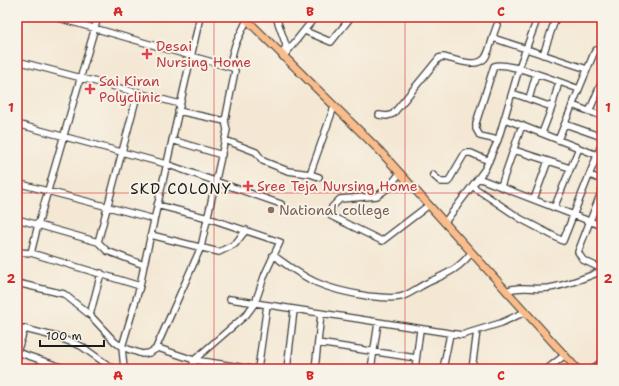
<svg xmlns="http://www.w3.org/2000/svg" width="619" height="386" font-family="'Shantell Sans',sans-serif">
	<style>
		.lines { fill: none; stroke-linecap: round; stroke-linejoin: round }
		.minor-casing { stroke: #3c3b38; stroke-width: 8 }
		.major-casing { stroke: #3c3b38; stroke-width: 9 }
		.minor { stroke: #fff; stroke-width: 5.5 }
		.major { stroke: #f9bc8a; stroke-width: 7 }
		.grid { fill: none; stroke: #d62828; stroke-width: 1; stroke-opacity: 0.55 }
		.health-dot { fill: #e0444e; stroke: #f7f3e8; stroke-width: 1.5 }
		.education-dot { fill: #8d6e63; stroke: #f7f3e8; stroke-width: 1.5 }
		.labels { text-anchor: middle; stroke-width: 4; stroke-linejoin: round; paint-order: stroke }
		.health-label { font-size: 14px; fill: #be3a42; stroke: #f7f3e8; text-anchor: start }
		.education-label { font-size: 14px; fill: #785e54; stroke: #f7f3e8; text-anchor: start }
		.neighbourhood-label { font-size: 15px; letter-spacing: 1px; fill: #1c1c1c; stroke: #f7f3e8 }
		.neatline { fill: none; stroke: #d62828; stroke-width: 1.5 }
		.grid-label { font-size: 13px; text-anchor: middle; font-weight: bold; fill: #d62828 }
	</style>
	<rect width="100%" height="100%" fill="#f7f3e8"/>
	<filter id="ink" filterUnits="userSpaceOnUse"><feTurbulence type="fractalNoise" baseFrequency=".025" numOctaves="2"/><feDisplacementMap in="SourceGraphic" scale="8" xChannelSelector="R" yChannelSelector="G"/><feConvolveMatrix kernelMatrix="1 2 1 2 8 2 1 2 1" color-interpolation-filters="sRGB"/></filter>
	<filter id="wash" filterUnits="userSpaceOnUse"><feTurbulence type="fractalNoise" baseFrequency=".012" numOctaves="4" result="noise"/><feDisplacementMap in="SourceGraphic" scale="16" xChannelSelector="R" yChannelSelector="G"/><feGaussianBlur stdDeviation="0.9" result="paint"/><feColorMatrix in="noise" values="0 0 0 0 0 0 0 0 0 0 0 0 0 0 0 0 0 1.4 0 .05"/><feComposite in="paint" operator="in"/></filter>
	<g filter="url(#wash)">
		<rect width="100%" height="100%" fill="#f4e8d4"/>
	</g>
	<g filter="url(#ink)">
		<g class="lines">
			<defs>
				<path id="minor" d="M55,17L233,68L235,71L225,121L227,130L201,247L156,348
					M276,17L286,45L283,56
					M497,25L493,36L496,39L587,69
					M305,31L331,42L351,17
					M543,55L556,17
					M283,57L315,17
					M17,61L180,104
					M229,66L235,45L247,20
					M512,93L552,107L542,133
					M529,99L536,74
					M572,105L602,116
					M552,107L559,82
					M178,111L225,121
					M589,112L602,81
					M379,115L387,116L393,114L439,58L443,57C454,59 476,69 485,58C489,52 491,43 493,37
					M505,119L602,157
					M17,124L166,164L281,204
					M565,124L602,137
					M172,140L222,155
					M225,140L256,152L263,161L288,171L310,174L334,107
					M498,140L480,136L476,129V123L494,66C509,61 562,83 579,89
					M558,140L594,53L596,50H602
					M514,150L570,168
					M400,173L388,188L377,196L340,199L332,207L331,216L382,241L429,205
					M310,174L319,177
					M433,175L441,182H448L465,153H471L489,161
					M590,175L602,180
					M478,178L602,226
					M17,183L154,219
					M472,186L521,219L563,241L602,143
					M501,186L522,125
					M602,190L578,252L583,260L602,269
					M534,199L548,161
					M157,205L208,218L280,242L265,274L255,303L246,315L194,360L192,369
					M554,208L579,148
					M17,219L98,242L107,251L144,265L200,17
					M445,222L485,169L498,140L521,62L538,17
					M151,235L219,252L235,244L246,230
					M98,242L138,92
					M17,252L31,253L140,286L144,265
					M31,253L38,225L98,17
					M273,255C308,281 323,289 367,296C377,297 389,299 400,297C409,295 418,287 427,283C446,274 458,270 471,253
					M101,273L90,315L115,342L122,347L140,286
					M17,283L64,294L90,315
					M506,291C520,285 534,290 549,288C567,285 585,278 602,271
					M230,299L462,335L501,323L525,312
					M17,327L57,337L81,346L112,368
					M25,328L17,352L67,369
					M318,343L416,358
					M122,347L142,354L149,353L158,348L194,360L221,364
					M122,347L124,369
					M220,369L221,364L252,369
					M258,369L267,305
					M287,369L294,310
					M315,369L321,314
					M371,369L378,323
					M415,369L420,330
					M443,369L450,334
					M472,369L477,331
					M547,369L565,355
					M593,369L602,361"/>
				<path id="major" d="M244,17L380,151L577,369"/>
			</defs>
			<use href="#minor" class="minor-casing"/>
			<use href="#major" class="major-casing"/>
			<use href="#minor" class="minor"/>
			<use href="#major" class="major"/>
		</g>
	</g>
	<path class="grid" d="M214,17V369M405,17V369M17,193H602"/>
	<g class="health-dot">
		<path d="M145 48h4v4h4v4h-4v4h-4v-4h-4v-4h4z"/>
		<path d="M88 83h4v4h4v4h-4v4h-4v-4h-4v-4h4z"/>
		<path d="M246 180h4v4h4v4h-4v4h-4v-4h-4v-4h4z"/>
	</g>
	<circle class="education-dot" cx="271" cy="210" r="4"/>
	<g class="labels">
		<g class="health-label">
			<text x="156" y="51">Desai<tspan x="156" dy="16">Nursing Home</tspan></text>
			<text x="99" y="86">Sai Kiran<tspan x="99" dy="16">Polyclinic</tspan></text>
			<text x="257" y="191">Sree Teja Nursing Home</text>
		</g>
		<g class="education-label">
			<text x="279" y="215">National college</text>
		</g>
		<g class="neighbourhood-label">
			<text x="181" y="194">SKD COLONY</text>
		</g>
	</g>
	<rect width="619" height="386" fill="none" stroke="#f7f3e8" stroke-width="44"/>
	<path d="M40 340v6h64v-6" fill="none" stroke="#1c1c1c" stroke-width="2"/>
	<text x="46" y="340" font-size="12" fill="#1c1c1c" stroke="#f7f3e8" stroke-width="3" paint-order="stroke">100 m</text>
	<rect x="22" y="22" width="575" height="342" class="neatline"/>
	<g class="grid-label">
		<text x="118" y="16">A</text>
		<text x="310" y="16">B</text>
		<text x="501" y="16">C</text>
		<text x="11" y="112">1</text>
		<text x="608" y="112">1</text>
		<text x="11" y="283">2</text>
		<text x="608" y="283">2</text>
		<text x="118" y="380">A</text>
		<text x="310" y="380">B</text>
		<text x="501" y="380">C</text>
	</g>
</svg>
